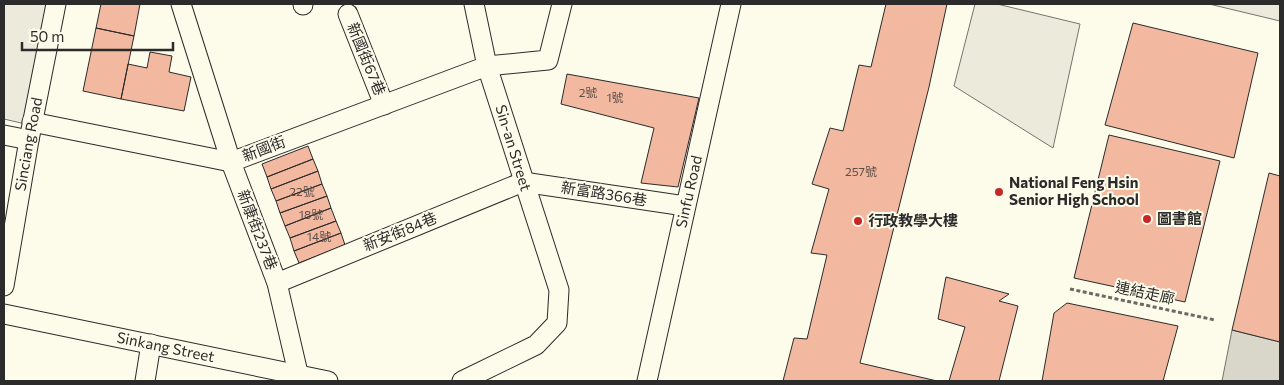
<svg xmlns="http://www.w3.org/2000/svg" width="1284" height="385" font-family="Commissioner,'Noto Sans TC',sans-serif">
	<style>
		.green { fill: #ecebdb; stroke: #74746e }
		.water { fill: #d8d7c9; stroke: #74746e }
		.building { fill: #f2b8a0; stroke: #2b2b2b }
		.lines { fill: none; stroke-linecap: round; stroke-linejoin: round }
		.minor-casing { stroke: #2b2b2b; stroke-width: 21 }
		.path { stroke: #6a6964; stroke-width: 3; stroke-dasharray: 4 2.5; stroke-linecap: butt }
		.minor { stroke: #fdfbea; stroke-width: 19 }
		.poi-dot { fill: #c62828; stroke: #fdfbea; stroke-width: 2 }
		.labels { text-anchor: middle; stroke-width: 4; stroke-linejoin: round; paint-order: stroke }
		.number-label { font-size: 12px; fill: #5d4e48 }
		.street-label { font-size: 15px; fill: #2b2b2b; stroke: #fdfbea }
		.poi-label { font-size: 15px; font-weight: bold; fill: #2b2b2b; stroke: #fdfbea; text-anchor: start }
	</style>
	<rect width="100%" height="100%" fill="#fdfbea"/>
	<path class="green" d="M4,4H63L38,127L4,119Z
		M975,4H997L1080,24L1053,148L954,86Z
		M1209,4H1280V21Z"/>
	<path class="water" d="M1232,330L1280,342V381H1222Z"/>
	<path class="building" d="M101,4H140L134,36L96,28Z
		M886,4H947L929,87L860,363L937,381H783L794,338L807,339L827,255L811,253L829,189L812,184L830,128L843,131L859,65L871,67Z
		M1133,23L1258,53L1234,158L1105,125Z
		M96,28L134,36L121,99L83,91Z
		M150,52L172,56L169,72L191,77L184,111L121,99L128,64L147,68Z
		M567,74L699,98L678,187L641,183L654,128L561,104Z
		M1109,135L1220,161L1185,302L1074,278Z
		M308,146L313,159L267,177L262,164Z
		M313,159L318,171L271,189L267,177Z
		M318,171L322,184L276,201L271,189Z
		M1269,173L1280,176V342L1232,330Z
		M322,184L327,196L280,213L276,201Z
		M327,196L331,208L285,226L280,213Z
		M331,208L336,221L290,238L285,226Z
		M336,221L341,233L294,251L290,238Z
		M341,233L345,245L299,263L294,251Z
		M946,277L1009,294L999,301L1018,306L999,381H949L965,327L938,319Z
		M1067,303L1178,326L1163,381H1042L1054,313Z"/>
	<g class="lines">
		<defs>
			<g id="minor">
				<path d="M181,4L231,162L277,283L298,373L296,381"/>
				<path d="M303,5V4"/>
				<path d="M348,14L384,105"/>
				<path d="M32,122L231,162L487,66L548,60L562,4"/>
				<path d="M4,135L29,140"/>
				<path d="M277,283L523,182L685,206"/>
				<path id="s1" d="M4,286L29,140L56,4"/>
				<path id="s2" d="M4,314L328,381"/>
				<path d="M145,381L151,344"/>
				<path d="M462,381L536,345L557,323L559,290L487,66L474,4"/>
				<path id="s3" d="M647,381L731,4"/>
			</g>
		</defs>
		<use href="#minor" class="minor-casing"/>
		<path class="path" d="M1070,289L1215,320"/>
		<use href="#minor" class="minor"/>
	</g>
	<g class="poi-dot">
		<circle cx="999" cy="192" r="5"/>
		<circle cx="1147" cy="219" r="5"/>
		<circle cx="858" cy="221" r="5"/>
	</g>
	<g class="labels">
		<g class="number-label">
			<text x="588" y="97">2號</text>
			<text x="615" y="102">1號</text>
			<text x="861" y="176">257號</text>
			<text x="302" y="196">22號</text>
			<text x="311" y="219">18號</text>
			<text x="319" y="241">14號</text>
		</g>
		<g class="street-label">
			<text transform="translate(366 59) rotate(68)" y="5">新國街67巷</text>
			<text dy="5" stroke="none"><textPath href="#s1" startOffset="144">Sinciang Road</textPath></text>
			<text transform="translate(513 148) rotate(73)" y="5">Sin-an Street</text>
			<text transform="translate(264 149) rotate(-21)" y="5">新國街</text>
			<text dy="5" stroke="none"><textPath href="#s3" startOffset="194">Sinfu Road</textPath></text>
			<text transform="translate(604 194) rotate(9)" y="5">新富路366巷</text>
			<text transform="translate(257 230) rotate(69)" y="5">新康街237巷</text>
			<text transform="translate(400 232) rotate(-22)" y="5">新安街84巷</text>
			<text transform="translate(1145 293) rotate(12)" y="5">連結走廊</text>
			<text dy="5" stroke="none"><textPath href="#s2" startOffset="165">Sinkang Street</textPath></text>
		</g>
		<g class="poi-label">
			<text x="1009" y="188">National Feng Hsin<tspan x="1009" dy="17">Senior High School</tspan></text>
			<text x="1157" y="224">圖書館</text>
			<text x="868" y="226">行政教學大樓</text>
		</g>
	</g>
	<rect width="1284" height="385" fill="none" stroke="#2b2b2b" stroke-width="10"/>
	<path d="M22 42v8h151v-8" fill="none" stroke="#2b2b2b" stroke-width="2.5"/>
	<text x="30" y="42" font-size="15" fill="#2b2b2b" stroke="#fdfbea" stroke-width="4" paint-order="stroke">50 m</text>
</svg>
